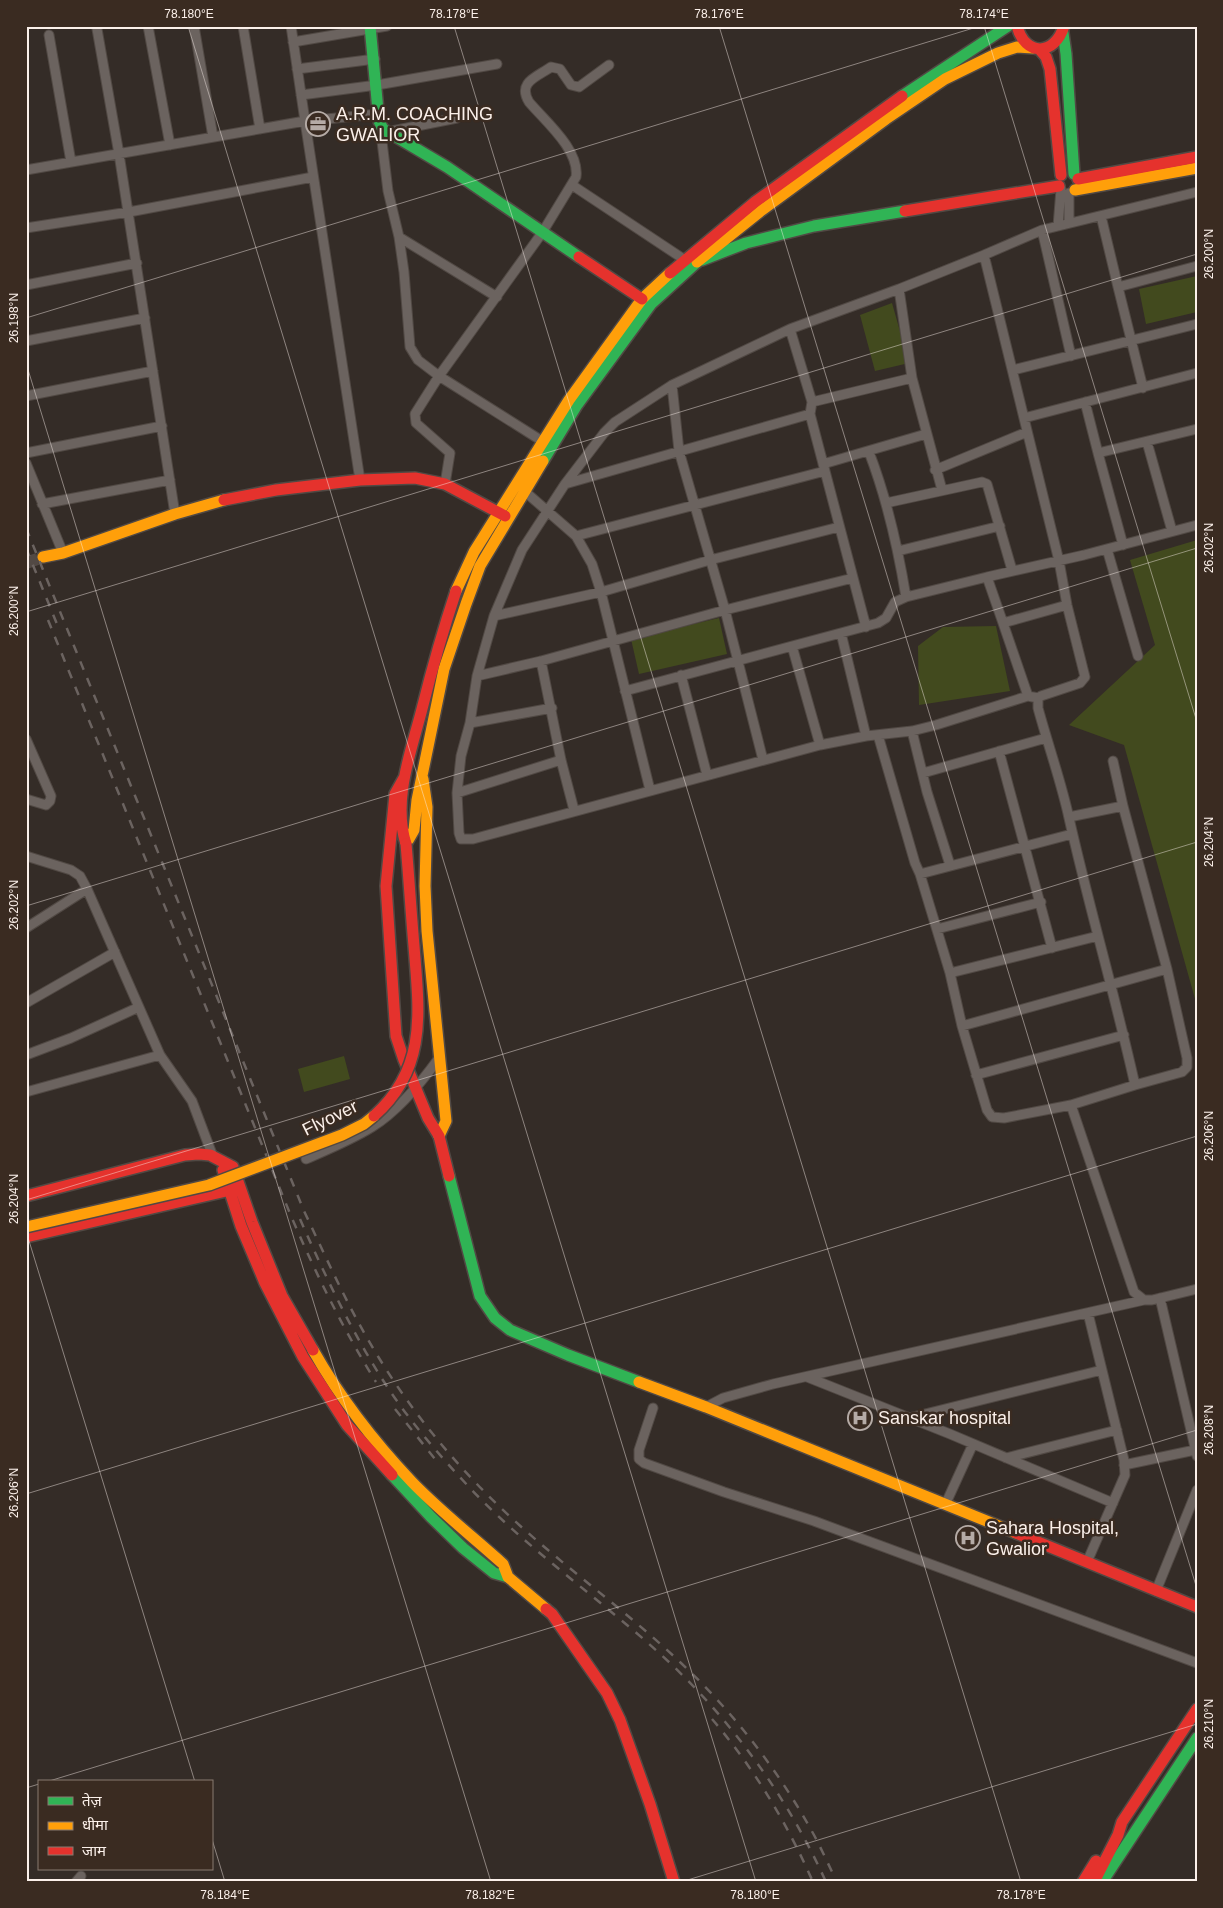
<svg xmlns="http://www.w3.org/2000/svg" width="1223" height="1908" font-family="Arial,'Noto Sans Devanagari',sans-serif">
	<style>
		.green { fill: #424a1e }
		.lines { fill: none; stroke-linecap: round; stroke-linejoin: round }
		.secondary-tunnel { stroke: #524944; stroke-width: 12; stroke-dasharray: 12 6; stroke-linecap: butt }
		.street-casing { stroke: #514944; stroke-width: 11 }
		.fast-casing { stroke: #514944; stroke-width: 14 }
		.slow-casing { stroke: #514944; stroke-width: 14 }
		.jam-casing { stroke: #514944; stroke-width: 14 }
		.street { stroke: #6b635f; stroke-width: 9 }
		.fast { stroke: #30b455; stroke-width: 11 }
		.slow { stroke: #ff9f0a; stroke-width: 11 }
		.jam { stroke: #e5322d; stroke-width: 11 }
		.rail { stroke: #6b6360; stroke-width: 2.5; stroke-dasharray: 9 9; stroke-linecap: butt }
		.slow-bridge-casing { stroke: #514944; stroke-width: 14; stroke-linecap: butt }
		.jam-bridge-casing { stroke: #514944; stroke-width: 14; stroke-linecap: butt }
		.slow-bridge { stroke: #ff9f0a; stroke-width: 11 }
		.jam-bridge { stroke: #e5322d; stroke-width: 11 }
		.ticks { fill: none; stroke: #fbf0ea; stroke-width: 1; stroke-opacity: 0.45 }
		.labels { text-anchor: middle; stroke-width: 5; stroke-linejoin: round; paint-order: stroke }
		.poi-label { font-size: 18px; fill: #fbf0ea; stroke: #3a2b21; text-anchor: start }
		.street-label { font-size: 18px; fill: #fbf0ea; stroke: #3a2b21 }
		.neatline { fill: none; stroke: #fbf0ea; stroke-width: 2 }
		.ticks-label { font-size: 12px; text-anchor: middle; fill: #fbf0ea }
	</style>
	<rect width="100%" height="100%" fill="#342c27"/>
	<path class="green" d="M1197,276V312L1146,324L1139,289Z
		M892,303L909,363L875,371L860,315Z
		M1197,540V1006L1124,745L1069,725L1155,645L1130,560Z
		M719,618L727,654L639,674L631,639Z
		M996,626L1010,691L919,705L918,646L943,627Z
		M344,1056L350,1079L304,1092L298,1069Z"/>
	<g class="lines">
		<path class="secondary-tunnel" d="M26,563L43,557"/>
		<defs>
			<path id="street" d="M148,26L170,145
				M194,26L213,137
				M243,26L260,129
				M97,29L119,154L175,514
				M49,35L71,162
				M293,42L387,26
				M297,69L375,59
				M301,95L377,85L497,64
				M380,125L388,191L399,237L404,272L410,347L418,360L439,376L542,441
				M387,132L457,118
				M26,170L305,121L291,26
				M572,185L685,260
				M1197,192L1042,230L984,255L1059,561L1067,605L1085,677L1080,683L1041,696L1038,698V708C1048,745 1061,781 1069,818C1089,907 1115,995 1135,1085L1071,1105L1134,1292L1144,1300H1152L1197,1289
				M1069,193V223
				M1101,216L1118,287L1197,266
				M1058,226L1061,189
				M26,228L129,212L313,177
				M1042,230L1071,356
				M399,237L497,297
				M26,285L137,263
				M1118,287L1143,388
				M899,289L912,378L942,490
				M790,329L672,385L615,422L604,433L565,484L522,550L494,616L477,676L470,723L461,756L457,793L459,833L461,839H473L820,745L866,736L912,731L936,725L1028,696L1038,698
				M26,341L145,318
				M1013,370L1197,324
				M672,385L679,451L725,610L763,760
				M26,396L153,371
				M812,402L912,378
				M1085,402L1098,453L1197,429
				M1024,418L1197,373
				M1147,442L1172,531
				M869,452C887,499 898,548 906,597
				M26,453L162,426
				M1098,453L1123,545
				M26,463L63,553
				M823,464L926,434
				M935,470L1027,432
				M360,480L305,121L378,114
				M445,484L450,453L416,423L415,414L439,376L542,233L576,177C580,150 545,121 529,102C517,82 537,77 551,67L560,69L571,85L579,87L609,65
				M565,484L810,414
				M522,489L576,536L592,564L601,592L650,790
				M886,503L982,482L987,484L1012,570
				M42,504L170,480
				M576,536L825,471
				M1107,549L1138,656
				M898,551L1000,526
				M494,616L601,592L710,560L839,527
				M1003,623L987,577L1084,555L1197,525
				M866,627L810,414L812,402L790,329L899,289L984,255
				M841,633L866,736
				M792,646L820,745
				M541,661L561,760L574,810
				M681,675L707,775
				M477,676L541,661L725,610L853,578
				M625,691L878,623L886,618L895,602L906,597L987,577
				M1028,696L1003,623L1067,605
				M470,723L552,708
				M912,731L927,792L950,865
				M878,735L915,863L920,874L950,973L962,1026L987,1110L992,1117L1004,1118L1071,1105
				M26,739L51,796L50,801L46,805L26,799
				M999,751L1052,948
				M1113,761L1123,806
				M923,773L1046,738
				M457,793L561,760
				M1069,817L1123,806L1167,969L1187,1058V1067L1182,1072L1135,1085
				M26,856L71,870L80,876L87,889L160,1055L192,1101L212,1154
				M920,874L1072,834
				M26,928L87,889
				M937,929L1041,902
				M950,973L1098,936
				M26,1003L115,952
				M962,1026L1167,969
				M26,1055L71,1038L139,1007
				M976,1075L1124,1035
				M26,1092L160,1055
				M306,1159C329,1149 351,1140 372,1127C399,1110 421,1083 439,1058
				M1160,1298L1197,1456
				M807,1377L950,1434L1113,1503
				M706,1407L723,1398L773,1384L1144,1300
				M653,1408L639,1450V1459L644,1463L724,1492L814,1521L1197,1663
				M909,1418L1102,1370
				M1006,1458L1117,1430
				M1124,1465L1195,1450
				M946,1503L973,1444
				M1087,1562L1125,1475L1124,1460L1088,1313
				M1156,1591L1197,1490
				M76,1882L81,1876"/>
			<path id="fast" d="M370,26L379,121L383,129L447,167L579,257
				M1063,33L1066,54L1074,174
				M902,96L1008,26
				M702,260L746,243L814,226L905,211
				M543,461L577,405L651,304L697,262
				M449,1176L480,1296L495,1318L510,1330L568,1355L639,1382
				M392,1475L431,1517L463,1548L494,1573L508,1577
				M1102,1882L1197,1738"/>
			<path id="slow" d="M1075,190L1197,168
				M697,262L762,210L886,119L945,79L998,53L1017,47L1033,48
				M43,557L63,553L175,514L224,500
				M456,591L474,552L569,400L642,299L670,273
				M423,779L427,807L425,886L427,931L446,1121L439,1136
				M406,844L414,830L417,800L444,669L466,604L480,566L543,461
				M313,1350C339,1396 375,1443 412,1482C440,1511 473,1537 503,1564L508,1577L546,1609
				M639,1382L706,1407L1016,1533"/>
			<path id="jam" d="M1017,26C1025,57 1055,56 1064,26
				M1040,50L1046,57L1050,69L1061,175
				M1078,179L1197,157
				M905,211L1059,186
				M579,257L642,299
				M670,273L755,202L902,96
				M224,500L276,490L360,480L415,478L445,484L505,516
				M404,778L395,794L386,886L396,1036L404,1060L428,1118L439,1136L449,1176
				M406,844C392,800 411,752 422,709C432,669 443,630 456,591
				M223,1170L241,1226L265,1283L303,1357L347,1425L392,1475
				M26,1196L185,1155L199,1154L210,1155L233,1167L252,1222L282,1296L313,1350
				M26,1237L235,1189
				M1016,1533L1197,1607
				M546,1609L552,1614L607,1693L620,1720L650,1804L674,1882
				M1083,1882L1096,1861
				M1094,1882L1118,1835L1122,1822L1197,1709"/>
		</defs>
		<use href="#street" class="street-casing"/>
		<use href="#fast" class="fast-casing"/>
		<use href="#slow" class="slow-casing"/>
		<use href="#jam" class="jam-casing"/>
		<use href="#street" class="street"/>
		<use href="#fast" class="fast"/>
		<use href="#slow" class="slow"/>
		<use href="#jam" class="jam"/>
		<path class="rail" d="M26,528L304,1211C324,1253 343,1296 366,1336C396,1389 433,1438 475,1482C538,1549 615,1600 681,1663C734,1713 779,1771 814,1835C822,1850 829,1866 837,1882
			M26,548L59,629
			M48,620L291,1216C316,1274 343,1329 376,1382
			M300,1219C326,1278 354,1337 390,1391C413,1425 441,1457 469,1487C530,1552 605,1602 670,1663C735,1725 789,1800 826,1882
			M395,1409L435,1459
			M712,1719C754,1768 787,1823 813,1882"/>
		<defs>
			<path id="slow-bridge" d="M26,1227L209,1185L342,1135L364,1124L374,1116"/>
			<path id="jam-bridge" d="M374,1116C428,1068 419,1011 414,946C411,912 409,878 406,844"/>
		</defs>
		<use href="#slow-bridge" class="slow-bridge-casing"/>
		<use href="#jam-bridge" class="jam-bridge-casing"/>
		<use href="#slow-bridge" class="slow-bridge"/>
		<use href="#jam-bridge" class="jam-bridge"/>
	</g>
	<path class="ticks" d="M188,26L756,1882M454,26L1021,1882M719,26L1197,1589M984,26L1197,722M26,318L980,26M26,363L491,1882M26,612L1197,254M26,906L1197,548M26,1200L1197,842M26,1231L195,1782M26,1494L1197,1136M46,1782L1197,1430M26,1788L39,1784M211,1836L225,1882M681,1882L1197,1724"/>
	<defs>
		<symbol id="office-ring" viewBox="-11 -11 22 22"><circle r="9.5" fill="#3a2b21" stroke="#b5aba6" stroke-width="1.5"/><path d="M-6-3h4V-5.5h4V-3h4V5H-6ZM-1-4.5V-3h2v-1.5ZM-6 0V1H6V0Z" fill="#b5aba6"/></symbol>
		<symbol id="hospital-ring" viewBox="-11 -11 22 22"><circle r="9.5" fill="#3a2b21" stroke="#b5aba6" stroke-width="1.5"/><path d="M-5-5h3v3.5h4V-5h3V5h-3V1.5h-4V5h-3Z" fill="#b5aba6"/></symbol>
	</defs>
	<g fill-rule="evenodd">
		<use href="#office-ring" x="304" y="110" width="28" height="28"/>
		<use href="#hospital-ring" x="846" y="1404" width="28" height="28"/>
		<use href="#hospital-ring" x="954" y="1524" width="28" height="28"/>
	</g>
	<g class="labels">
		<g class="poi-label">
			<text x="336" y="120">A.R.M. COACHING<tspan x="336" dy="21">GWALIOR</tspan></text>
			<text x="878" y="1424">Sanskar hospital</text>
			<text x="986" y="1534">Sahara Hospital,<tspan x="986" dy="21">Gwalior</tspan></text>
		</g>
		<g class="street-label">
			<text transform="translate(330 1118) rotate(-26)" y="6">Flyover</text>
		</g>
	</g>
	<rect width="1223" height="1908" fill="none" stroke="#3a2b21" stroke-width="55"/>
	<rect x="38" y="1780" width="175" height="90" fill="#3a2b21" stroke="#877a71"/>
	<rect x="48" y="1797" width="25" height="8" fill="#30b455" stroke="#877a71"/>
	<text x="82" y="1806" font-size="15" fill="#fbf0ea">तेज़</text>
	<rect x="48" y="1822" width="25" height="8" fill="#ff9f0a" stroke="#877a71"/>
	<text x="82" y="1830" font-size="15" fill="#fbf0ea">धीमा</text>
	<rect x="48" y="1847" width="25" height="8" fill="#e5322d" stroke="#877a71"/>
	<text x="82" y="1856" font-size="15" fill="#fbf0ea">जाम</text>
	<rect x="28" y="28" width="1168" height="1852" class="neatline"/>
	<g class="ticks-label">
		<text x="189" y="18">78.180°E</text>
		<text x="454" y="18">78.178°E</text>
		<text x="719" y="18">78.176°E</text>
		<text x="984" y="18">78.174°E</text>
		<text transform="translate(1209 254) rotate(-90)" y="4">26.200°N</text>
		<text transform="translate(14 318) rotate(-90)" y="4">26.198°N</text>
		<text transform="translate(1209 548) rotate(-90)" y="4">26.202°N</text>
		<text transform="translate(14 611) rotate(-90)" y="4">26.200°N</text>
		<text transform="translate(1209 842) rotate(-90)" y="4">26.204°N</text>
		<text transform="translate(14 905) rotate(-90)" y="4">26.202°N</text>
		<text transform="translate(1209 1136) rotate(-90)" y="4">26.206°N</text>
		<text transform="translate(14 1199) rotate(-90)" y="4">26.204°N</text>
		<text transform="translate(1209 1430) rotate(-90)" y="4">26.208°N</text>
		<text transform="translate(14 1493) rotate(-90)" y="4">26.206°N</text>
		<text transform="translate(1209 1724) rotate(-90)" y="4">26.210°N</text>
		<text x="225" y="1899">78.184°E</text>
		<text x="490" y="1899">78.182°E</text>
		<text x="755" y="1899">78.180°E</text>
		<text x="1021" y="1899">78.178°E</text>
	</g>
</svg>
